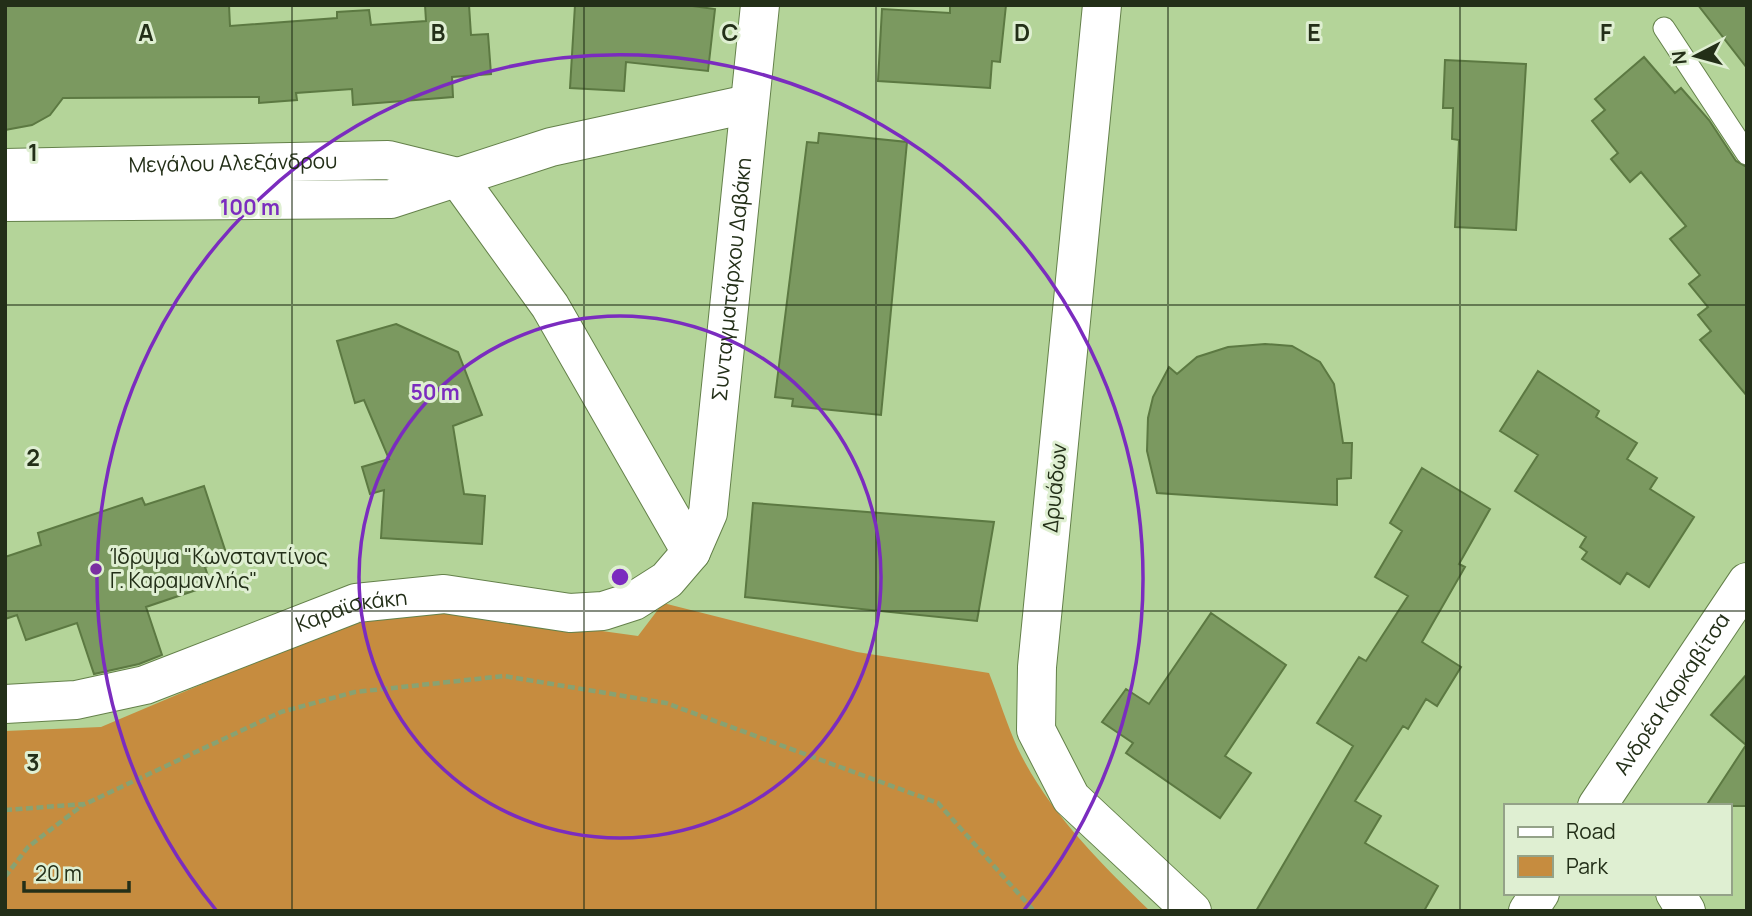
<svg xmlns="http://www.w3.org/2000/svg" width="1752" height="916" font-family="Manrope,sans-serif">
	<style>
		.green { fill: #c68c3f }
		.building { fill: #7b9960; stroke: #5c7942; stroke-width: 2 }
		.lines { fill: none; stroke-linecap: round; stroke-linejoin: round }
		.lane-casing { stroke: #64814a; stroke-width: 23 }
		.street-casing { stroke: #64814a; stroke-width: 40 }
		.path { stroke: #88a272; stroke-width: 4.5; stroke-dasharray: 7 3.5; stroke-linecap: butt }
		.lane { stroke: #fff; stroke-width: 21 }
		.street { stroke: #fff; stroke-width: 38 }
		.grid { fill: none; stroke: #232f18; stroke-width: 2; stroke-opacity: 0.55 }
		.ring { fill: none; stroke: #7b2cbf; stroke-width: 3.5 }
		.poi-dot { fill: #7a2fa1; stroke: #dfefd2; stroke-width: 2.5 }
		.labels { text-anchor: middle; stroke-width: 6; stroke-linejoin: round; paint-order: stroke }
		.street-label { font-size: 21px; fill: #232f18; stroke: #dfefd2 }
		.poi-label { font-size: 21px; fill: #232f18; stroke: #dfefd2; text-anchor: start }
		.grid-label { font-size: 23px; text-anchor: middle; font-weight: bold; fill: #232f18; stroke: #dfefd2; stroke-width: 6; stroke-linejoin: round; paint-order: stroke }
		.centre { fill: #7b2cbf; stroke: #dfefd2; stroke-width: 3.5 }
		.ring-label { font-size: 21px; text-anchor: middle; font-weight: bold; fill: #7b2cbf; stroke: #dfefd2; stroke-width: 6; stroke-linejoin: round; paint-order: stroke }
	</style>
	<rect width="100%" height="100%" fill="#b4d499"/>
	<path class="green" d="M663,603L857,652L989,673C999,698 1007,725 1018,749C1048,811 1101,864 1150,911H5V731L101,727L367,614L443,609L638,636Z"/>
	<path class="building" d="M5,5H229L230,26L337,18V12L369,10L371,25L426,21L425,5H469L471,35L488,34L491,74L452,77L453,97L353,105L352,89L296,93L297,100L259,103V97L63,98L50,115L32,125L5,130Z
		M575,5H685L715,9L708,71L626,62L624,91L570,88Z
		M950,5H1006L1000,62L992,61L990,88L878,81L882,9L950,13Z
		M1698,5H1747V68Z
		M1644,57L1675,93L1681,88L1709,120L1736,161L1747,167V396L1700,340L1711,331L1698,315L1708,307L1689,284L1700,275L1670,239L1686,226L1641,172L1630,182L1611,159L1618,153L1592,121L1605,110L1595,99Z
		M1445,60L1526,64L1516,230L1455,227L1459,140L1452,139L1453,108H1443Z
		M819,133L907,142L881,415L792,406L793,399L775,397L807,142L818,143Z
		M396,324L458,352L482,415L453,426L464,494L485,496L482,544L381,538L384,490L370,494L362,467L389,459L364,400L355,403L337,341Z
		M1265,344L1292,346L1320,362L1334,384L1343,443H1352L1351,478L1337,479V505L1157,493L1147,451L1148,418L1153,397L1169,367L1177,374L1197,357L1228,347Z
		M1538,371L1599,411L1596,417L1637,443L1627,459L1657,478L1650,489L1694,517L1649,587L1627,573L1620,584L1582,559L1587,552L1580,547L1586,537L1515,491L1538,455L1500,431Z
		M1422,468L1490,509L1459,564L1465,567L1422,642L1461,667L1437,706L1426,699L1408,729L1403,726L1355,801L1381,816L1365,843L1438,886L1424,911H1256L1353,746L1317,723L1359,657L1366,661L1408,596L1375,577L1402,531L1390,523Z
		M204,486L228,559L205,567L211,585L146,607L162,655L139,664L94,674L77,623L26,640L17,615L5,619V557L41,545L38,533L142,498L145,505Z
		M753,503L994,522L977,621L745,597Z
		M1211,613L1286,665L1225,756L1251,773L1220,818L1126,753L1133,743L1102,722L1126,689L1149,704Z
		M1747,674V806H1706L1746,745L1711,715Z"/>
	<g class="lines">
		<defs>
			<path id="lane" d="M1664,28L1747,154"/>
			<g id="street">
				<path d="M1102,5L1037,667L1036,730L1071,798L1192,911"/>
				<path id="s1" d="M5,168L388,160L457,177L550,306L691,552"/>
				<path d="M5,202L391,199L551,147L748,104"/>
				<path id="s2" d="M5,704L76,700L145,685L356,603L444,594L570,613L603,611L634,601L667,580L691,552L708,513L760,5"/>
				<path id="s3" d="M1597,806L1747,582"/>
				<path d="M1675,893L1686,911"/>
				<path d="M1528,911L1540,893"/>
			</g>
		</defs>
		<use href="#lane" class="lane-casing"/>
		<use href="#street" class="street-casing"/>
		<path class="path" d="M5,810L85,804L281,712L355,692L504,676L666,703L938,803L1034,911
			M5,877L28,847L84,804"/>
		<use href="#lane" class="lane"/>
		<use href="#street" class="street"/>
	</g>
	<path class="grid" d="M292,5V911M584,5V911M876,5V911M1168,5V911M1460,5V911M5,305H1747M5,611H1747"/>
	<g class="ring">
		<circle cx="620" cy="577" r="261"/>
		<path d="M216 910A523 523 0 1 1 1024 910"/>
	</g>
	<circle class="poi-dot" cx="96" cy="569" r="7"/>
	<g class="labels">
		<g class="street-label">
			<text dy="7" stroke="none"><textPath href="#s1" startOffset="228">Μεγάλου Αλεξάνδρου</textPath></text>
			<text dy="7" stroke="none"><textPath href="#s2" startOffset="1003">Συνταγματάρχου Δαβάκη</textPath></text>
			<text transform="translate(1055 488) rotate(-84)" y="7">Δρυάδων</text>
			<text dy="7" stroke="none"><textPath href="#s2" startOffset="362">Καραϊσκάκη</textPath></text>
			<text dy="7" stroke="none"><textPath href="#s3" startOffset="135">Ανδρέα Καρκαβίτσα</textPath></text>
		</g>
		<g class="poi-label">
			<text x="110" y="564">Ίδρυμα "Κωνσταντίνος<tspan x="110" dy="24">Γ. Καραμανλής"</tspan></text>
		</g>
	</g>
	<g class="grid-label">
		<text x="146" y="41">A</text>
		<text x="438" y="41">B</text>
		<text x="730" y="41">C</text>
		<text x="1022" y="41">D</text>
		<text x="1314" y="41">E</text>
		<text x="1606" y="41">F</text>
		<text x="33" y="161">1</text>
		<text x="33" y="466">2</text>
		<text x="33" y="771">3</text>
	</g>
	<circle cx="620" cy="577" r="10" class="centre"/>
	<g class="ring-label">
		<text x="250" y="215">100 m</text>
		<text x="435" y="400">50 m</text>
	</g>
	<rect width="1752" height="916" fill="none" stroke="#232f18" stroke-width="14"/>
	<rect x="1504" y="804" width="228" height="91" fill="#dfefd2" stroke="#94a288" stroke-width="2"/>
	<rect x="1518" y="827" width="35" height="10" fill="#ffffff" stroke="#94a288" stroke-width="2"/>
	<text x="1566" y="839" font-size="21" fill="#232f18">Road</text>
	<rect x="1518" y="856" width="35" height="21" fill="#c68c3f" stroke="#94a288" stroke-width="2"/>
	<text x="1566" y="874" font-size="21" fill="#232f18">Park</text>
	<g transform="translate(1696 56) rotate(264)" stroke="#dfefd2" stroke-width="5" paint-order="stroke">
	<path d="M0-5L12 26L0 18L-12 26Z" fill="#232f18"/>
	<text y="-10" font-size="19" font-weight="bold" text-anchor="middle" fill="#232f18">N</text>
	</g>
	<path d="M24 881v10h105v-10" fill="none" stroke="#232f18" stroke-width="3.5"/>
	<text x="35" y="881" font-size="21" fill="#232f18" stroke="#dfefd2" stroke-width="5" paint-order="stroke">20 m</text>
</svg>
